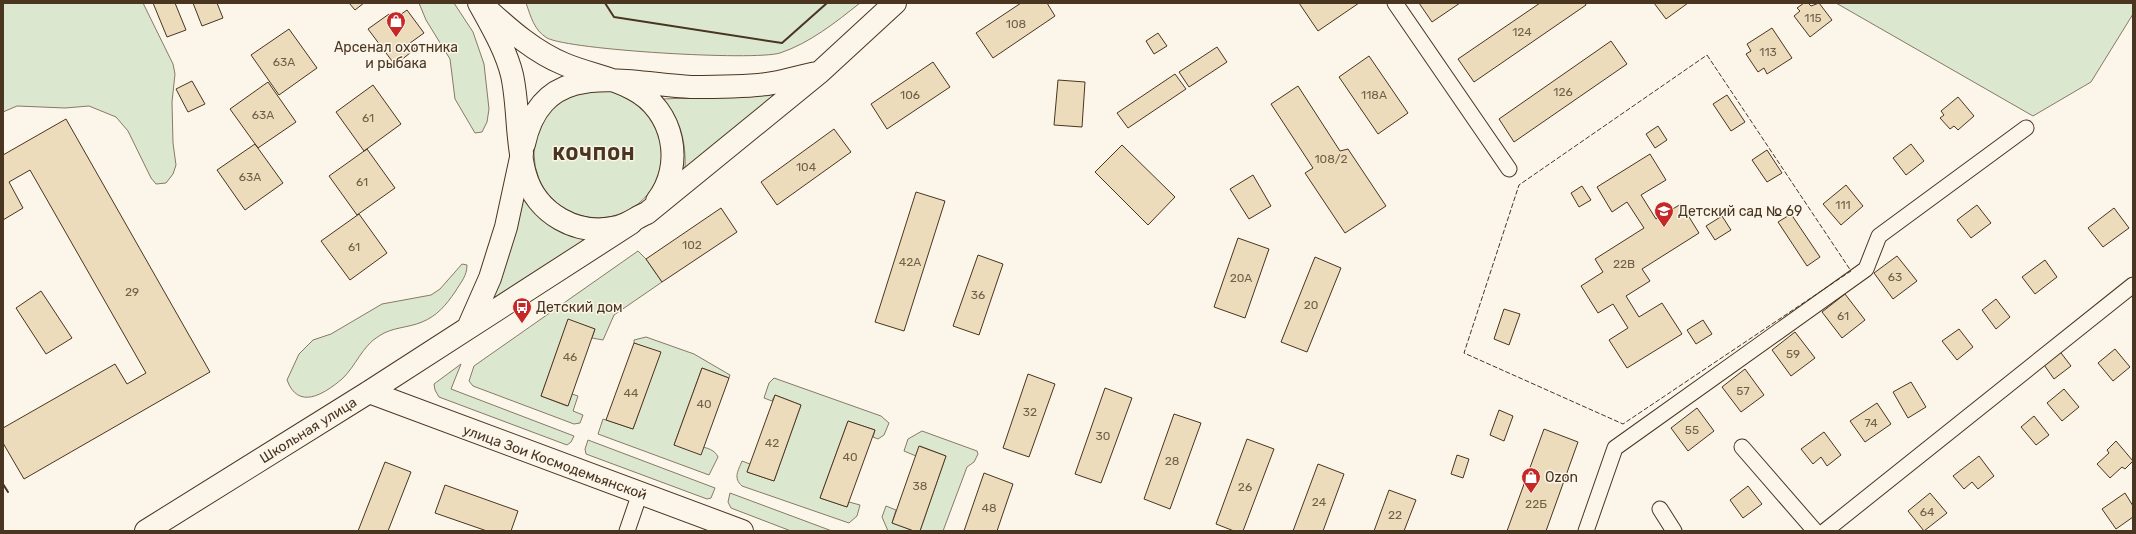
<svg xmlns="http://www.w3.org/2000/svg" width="2136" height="534" font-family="Rubik,sans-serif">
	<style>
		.green { fill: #dce7d0; stroke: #887966 }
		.building { fill: #ecdcbc; stroke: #4a3520 }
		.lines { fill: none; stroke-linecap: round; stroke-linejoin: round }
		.street-casing { stroke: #4a3520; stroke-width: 17 }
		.secondary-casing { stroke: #4a3520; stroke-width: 24 }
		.primary-casing { stroke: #4a3520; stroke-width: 24 }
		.street { stroke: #fbf6e9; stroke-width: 15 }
		.secondary { stroke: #fbf6e9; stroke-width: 22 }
		.primary { stroke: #fbf6e9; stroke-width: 22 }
		.fence { stroke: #4a3520; stroke-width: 1; stroke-dasharray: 5 2; stroke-linecap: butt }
		.wall { stroke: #4a3520; stroke-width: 2 }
		.labels { text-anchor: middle; stroke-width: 3; stroke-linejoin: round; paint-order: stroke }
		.number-label { font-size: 12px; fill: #725f47 }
		.poi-label { font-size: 14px; fill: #4a3520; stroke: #fbf6e9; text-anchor: start }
		.street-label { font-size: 14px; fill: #4a3520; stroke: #fbf6e9 }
		.district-label { font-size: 18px; font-weight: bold; letter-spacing: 1px; fill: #4a3520; stroke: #fbf6e9 }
	</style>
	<rect width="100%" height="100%" fill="#fbf6e9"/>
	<path class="green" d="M3,3H143L173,64L175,74L172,102L173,143L176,165L173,174L166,183L156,184L151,178L128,131L116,117L89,106L65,108L17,106L3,112Z
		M419,3H454L473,32L484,64L489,109L487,122L482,132L475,133L455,99L450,59L426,20Z
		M526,3H860C836,22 810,43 780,53C754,61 570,50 547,38C534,30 531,17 526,3Z
		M1836,3H2133V14L2091,82L2033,116Z
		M534 154a64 64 0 1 1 128 0a64 64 0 1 1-128 0Z
		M777,94L685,169C686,142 681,120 663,99Z
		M521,181L596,235L482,312Z
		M638,251L646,259L662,282L614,315L603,340L592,338L595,329L568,320L541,396L567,406L572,394L578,396L573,411L583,415L580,423L574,424L473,386L469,381L474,366Z
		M462,264L467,265C467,276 461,282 455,292C446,305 437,316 422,322C408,328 392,327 379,336C362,346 356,366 342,379C323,395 298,410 287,380L299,354L313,340L331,334L382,304L431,295L440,289Z
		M646,337L694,354L730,375L729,378L702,368L674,445C687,447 712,443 718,457L709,475L598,434L603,419L633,429L660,353L634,343V340Z
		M461,364L451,389L574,436L571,442L567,445L439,397L435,390L434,384Z
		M774,378L881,416L889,423L884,435L878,439L873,437L875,430L848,421L820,498L847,507L849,502L860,505L857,516L849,523L742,486C733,478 738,471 742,461L750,464L747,472L774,481L801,405L775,395L772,401L764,398L769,383Z
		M922,431L977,451L978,454L974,462L967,467L943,531H920L946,456L920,446L916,456L904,451L908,439Z
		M588,440L715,488L711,498L707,499L586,454L585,449Z
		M730,493L832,531H791L731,508L728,502Z
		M886,506L896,510L892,523L914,531H888L882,517Z"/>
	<path class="building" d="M153,3H175L186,30L167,37Z
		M193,3H217L223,18L202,26Z
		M349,3H364L355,10Z
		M1021,3H1047L1055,16L993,58L976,33Z
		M1299,3H1359L1318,31Z
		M1419,3H1460L1432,22Z
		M1540,3H1585L1586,5L1474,82L1458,59Z
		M1654,3H1688L1666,19Z
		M1804,3H1808L1811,6L1819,3L1832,20L1810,37L1794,16L1800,11L1797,8Z
		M407,10L424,33L410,43L415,49L395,65L368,29L389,14L393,20Z
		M1772,28L1792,58L1767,74L1764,68L1758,72L1746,54L1751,51L1747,44Z
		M289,29L317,68L279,95L251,55Z
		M1158,33L1167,46L1154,54L1146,41Z
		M1611,41L1627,64L1514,142L1499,119Z
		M1217,47L1227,62L1189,87L1179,72Z
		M1369,56L1408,113L1378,134L1339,77Z
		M933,62L950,87L887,129L871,104Z
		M1175,74L1186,89L1128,128L1117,113Z
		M1058,80L1085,82L1082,127L1054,125Z
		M192,81L205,104L188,112L176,89Z
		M268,82L296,122L258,148L230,109Z
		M373,85L401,124L364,151L336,112Z
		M1298,86L1340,151L1348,149L1386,206L1345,233L1305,173L1313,168L1271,104Z
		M1727,95L1745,122L1731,131L1713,104Z
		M1958,97L1974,116L1958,130L1954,126L1950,129L1940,118L1944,115L1941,111Z
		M66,119L210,372L24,479L3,443V428L115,364L127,384L146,373L30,170L9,182L23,208L3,220V155Z
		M1658,126L1667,140L1655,148L1646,134Z
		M834,129L851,152L777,205L761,182Z
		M255,144L283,183L245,210L217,170Z
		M1911,144L1924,161L1906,175L1893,158Z
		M1122,145L1175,197L1148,225L1095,172Z
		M367,149L395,188L357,215L329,176Z
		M1767,150L1782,173L1767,182L1752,160Z
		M1650,154L1666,180L1641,195L1656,219L1681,204L1699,233L1642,269L1650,281L1626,296L1639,317L1662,303L1682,334L1627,368L1609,340L1628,328L1613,304L1598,313L1581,286L1603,272L1595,259L1644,228L1627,202L1612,212L1597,187Z
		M1253,175L1271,206L1249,219L1230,189Z
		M1846,185L1863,206L1841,225L1823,204Z
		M1582,186L1591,200L1579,207L1571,193Z
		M916,192L945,201L904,331L875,322Z
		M1977,205L1991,223L1971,238L1957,220Z
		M721,208L737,232L662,282L646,259Z
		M2114,208L2129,228L2103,247L2088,228Z
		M359,214L387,253L350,280L321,241Z
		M1791,214L1820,257L1807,266L1778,222Z
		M1722,216L1731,230L1715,240L1706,226Z
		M1238,238L1269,249L1245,318L1214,307Z
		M978,255L1003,264L979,335L953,326Z
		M1897,256L1917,281L1893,299L1874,273Z
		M1315,257L1341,268L1307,352L1281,342Z
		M2045,260L2057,277L2035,294L2022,277Z
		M41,291L72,338L46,354L16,308Z
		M1845,294L1865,320L1842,338L1822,312Z
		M1996,299L2010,317L1996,329L1982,310Z
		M1504,309L1520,314L1509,345L1494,339Z
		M568,319L595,329L568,406L541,396Z
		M1703,320L1712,334L1696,344L1687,330Z
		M1959,329L1973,347L1957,360L1942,341Z
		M1795,332L1815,358L1791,376L1772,350Z
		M634,343L661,352L633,429L606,420Z
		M2058,349L2071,366L2054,379L2042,362Z
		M2115,349L2130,367L2113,381L2098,363Z
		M702,368L729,378L701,455L674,445Z
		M1745,369L1764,395L1741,412L1722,387Z
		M1028,374L1055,384L1029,457L1003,448Z
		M1911,382L1926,407L1908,418L1893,392Z
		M1105,388L1132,398L1101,483L1075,474Z
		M2064,389L2079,407L2062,421L2047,403Z
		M775,395L801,405L774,481L747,472Z
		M1877,403L1891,424L1865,442L1850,421Z
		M1697,408L1714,431L1688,451L1671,428Z
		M1499,410L1513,416L1504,441L1490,435Z
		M1174,414L1201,423L1170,509L1144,499Z
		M2034,416L2049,435L2036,445L2021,427Z
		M848,421L875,430L847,507L820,498Z
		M1544,429L1578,442L1546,531H1507Z
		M1824,432L1841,455L1827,466L1821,457L1813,464L1801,449Z
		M1247,439L1274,449L1243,531H1234L1216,524Z
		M2116,441L2133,461L2125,469L2122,467L2110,478L2097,464L2109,453L2107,450Z
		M919,446L946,456L920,531H914L892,523Z
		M1457,455L1469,459L1463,478L1451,474Z
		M1979,456L1994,476L1978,489L1972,482L1964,489L1953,476Z
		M385,462L411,472L388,531H358Z
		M1318,464L1344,474L1323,531H1293Z
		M984,473L1013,484L997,531H964Z
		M445,485L518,511L511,531H487L435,513Z
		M1748,486L1762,504L1743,518L1730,500Z
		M1389,490L1416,500L1404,531H1374Z
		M1930,493L1947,513L1924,531L1908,511Z
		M2125,493L2133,506V517L2116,529L2102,509Z"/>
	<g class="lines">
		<defs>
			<path id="street" d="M1395,3L1509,169
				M1742,447L1815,531
				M1660,509L1674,531
				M627,531L640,493
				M1586,531L1615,448L1866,269L1879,236L2026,128
				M1825,531L2133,285"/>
			<path id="secondary" d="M468,328L490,278L506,227L522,153
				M369,392L742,531
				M146,531L369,392L631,223"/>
			<path id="primary" d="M479,3C491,25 506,50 512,75C519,107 516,142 525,174C536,214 578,237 618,227C629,224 637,217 647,213L820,72L895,3
				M488,10C511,31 535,52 564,64C587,74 612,77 633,89C674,110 685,165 657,201
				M524,144C543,55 627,84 691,87C715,87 742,87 767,84C783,82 800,76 817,73"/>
		</defs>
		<use href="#street" class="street-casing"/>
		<use href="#secondary" class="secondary-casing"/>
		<use href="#primary" class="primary-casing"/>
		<use href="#street" class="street"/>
		<use href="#secondary" class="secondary"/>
		<use href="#primary" class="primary"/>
		<path class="fence" d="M1707,55L1851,271L1623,424L1464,353L1519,185Z"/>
		<path class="wall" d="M605,3L614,17L782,43L827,3
			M3,484L8,492"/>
	</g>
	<defs>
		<symbol id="shop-pin" viewBox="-11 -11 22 30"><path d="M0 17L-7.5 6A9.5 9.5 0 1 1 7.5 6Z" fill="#c62828" stroke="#fbf6e9"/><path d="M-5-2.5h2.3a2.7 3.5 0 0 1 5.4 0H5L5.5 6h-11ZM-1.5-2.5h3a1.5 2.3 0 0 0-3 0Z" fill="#fff"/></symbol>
		<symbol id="school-pin" viewBox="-11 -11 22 30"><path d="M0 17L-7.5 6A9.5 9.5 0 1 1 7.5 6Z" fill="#c62828" stroke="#fbf6e9"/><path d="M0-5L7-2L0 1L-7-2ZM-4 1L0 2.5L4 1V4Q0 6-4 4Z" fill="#fff"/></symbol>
		<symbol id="bus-pin" viewBox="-11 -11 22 30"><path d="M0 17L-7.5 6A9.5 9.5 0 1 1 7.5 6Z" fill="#c62828" stroke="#fbf6e9"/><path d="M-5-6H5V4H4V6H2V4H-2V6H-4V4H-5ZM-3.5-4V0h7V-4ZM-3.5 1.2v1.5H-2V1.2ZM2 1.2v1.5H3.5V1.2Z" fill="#fff"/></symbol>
	</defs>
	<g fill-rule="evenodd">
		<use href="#shop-pin" x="385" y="10" width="22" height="30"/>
		<use href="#school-pin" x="1653" y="200" width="22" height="30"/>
		<use href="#bus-pin" x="511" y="296" width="22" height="30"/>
		<use href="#shop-pin" x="1520" y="466" width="22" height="30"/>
	</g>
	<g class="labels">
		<g class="number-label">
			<text x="1813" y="22">115</text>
			<text x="1016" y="28">108</text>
			<text x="1522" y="36">124</text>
			<text x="1768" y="56">113</text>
			<text x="284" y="66">63А</text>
			<text x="1563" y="96">126</text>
			<text x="910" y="99">106</text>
			<text x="1374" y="99">118А</text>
			<text x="263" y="119">63А</text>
			<text x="368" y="122">61</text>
			<text x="1331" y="163">108/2</text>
			<text x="806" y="171">104</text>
			<text x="250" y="181">63А</text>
			<text x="362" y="186">61</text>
			<text x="1843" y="209">111</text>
			<text x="692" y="249">102</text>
			<text x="354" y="251">61</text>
			<text x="910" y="266">42А</text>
			<text x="1624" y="268">22В</text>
			<text x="1895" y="281">63</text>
			<text x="1241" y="282">20А</text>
			<text x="132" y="296">29</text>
			<text x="978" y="299">36</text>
			<text x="1311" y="309">20</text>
			<text x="1843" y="320">61</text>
			<text x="1793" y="358">59</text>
			<text x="570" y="361">46</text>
			<text x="1743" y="395">57</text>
			<text x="631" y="397">44</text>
			<text x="704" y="408">40</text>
			<text x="1030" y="416">32</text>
			<text x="1871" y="427">74</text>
			<text x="1692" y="434">55</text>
			<text x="1103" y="440">30</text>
			<text x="772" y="447">42</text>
			<text x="850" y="461">40</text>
			<text x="1172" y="465">28</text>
			<text x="920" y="490">38</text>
			<text x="1245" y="491">26</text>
			<text x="1319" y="506">24</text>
			<text x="1536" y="508">22Б</text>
			<text x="989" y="512">48</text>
			<text x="1927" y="516">64</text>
			<text x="1395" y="519">22</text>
		</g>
		<g class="poi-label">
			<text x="396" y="52" text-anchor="middle">Арсенал охотника<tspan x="396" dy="16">и рыбака</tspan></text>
			<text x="1678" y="216">Детский сад № 69</text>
			<text x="536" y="312">Детский дом</text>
			<text x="1545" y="482">Ozon</text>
		</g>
		<g class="street-label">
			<text transform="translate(308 430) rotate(-32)" y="5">Школьная улица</text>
			<text transform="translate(555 462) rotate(20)" y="5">улица Зои Космодемьянской</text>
		</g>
		<g class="district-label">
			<text x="594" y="160">КОЧПОН</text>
		</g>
	</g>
	<rect width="2136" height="534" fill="none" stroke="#4a3520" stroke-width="8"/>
</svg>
